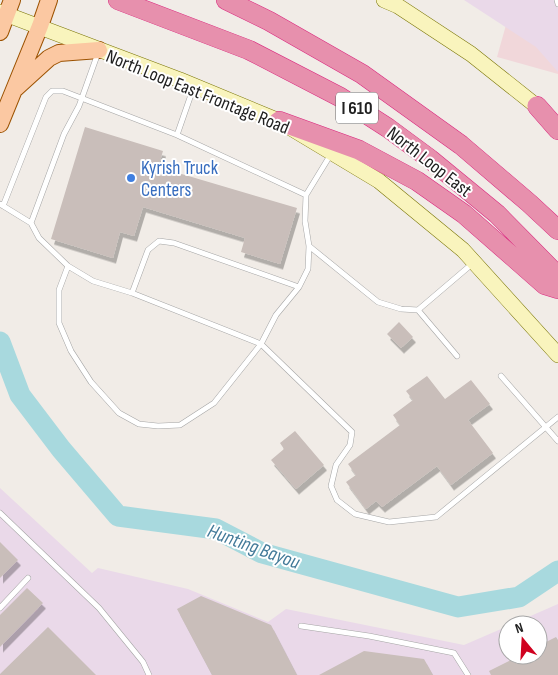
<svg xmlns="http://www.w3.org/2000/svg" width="558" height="675" font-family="'Sofia Sans Condensed',sans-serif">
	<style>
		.commercial { fill: #f1d7da }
		.industrial { fill: #ead9e9 }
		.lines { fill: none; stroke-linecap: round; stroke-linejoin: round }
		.river { stroke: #a8d9de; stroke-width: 21 }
		.building { fill: #c9beba; filter: url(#shadow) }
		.lane-casing { stroke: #a5a5a5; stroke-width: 6 }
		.secondary-casing { stroke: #7a7506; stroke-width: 16 }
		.primary-casing { stroke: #9c5201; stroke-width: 18 }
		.highway-casing { stroke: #da297f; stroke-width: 20 }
		.lane { stroke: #fff; stroke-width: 5 }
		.secondary { stroke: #f9f4bd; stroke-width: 15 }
		.primary { stroke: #fbc8a2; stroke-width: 16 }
		.highway { stroke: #e790ad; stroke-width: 19 }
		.shop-dot { fill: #3f7fe0; stroke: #fff; stroke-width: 2 }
		.labels { text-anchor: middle; stroke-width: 4; stroke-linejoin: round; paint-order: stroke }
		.shield { fill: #fff; stroke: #646464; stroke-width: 1 }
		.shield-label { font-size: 18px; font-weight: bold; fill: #212121 }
		.street-label { font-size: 19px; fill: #212121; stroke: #fff }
		.shop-label { font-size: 19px; fill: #366cbe; stroke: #fff; text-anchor: start }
		.water-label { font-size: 20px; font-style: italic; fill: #437a99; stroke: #fff }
	</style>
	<defs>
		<filter id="shadow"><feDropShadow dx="3" dy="5.5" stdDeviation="0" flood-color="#0004"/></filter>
	</defs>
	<rect width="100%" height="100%" fill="#f1ece7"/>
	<path class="commercial" d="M513,0H558V74L497,57Z"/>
	<path class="industrial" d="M464,0H558V72L536,47Z
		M0,488L92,573L98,568L188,589L268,622L286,609L464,645L508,626V655H538V625H510L558,604V675H0Z"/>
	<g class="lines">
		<path class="river" d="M0,342L20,395L61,449L118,516L216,529L262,553L458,607L519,597L558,571"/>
	</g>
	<path class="building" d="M85,127L163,151L158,167L297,208L280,264L241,252L245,238L143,207L134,236L120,232L113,258L51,239Z
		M399,322L413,337L401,348L387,334Z
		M427,376L445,399L471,380L490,404L468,420L493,453L451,485L437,466L382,507L376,501L366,509L346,482L356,475L348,464L400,425L393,415L413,400L406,391Z
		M295,431L324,465L296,489L271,460L284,449L280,443Z
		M0,542L18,560L0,578Z
		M27,588L43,603L0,647V615Z
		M201,596L271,625L297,675H212L177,609Z
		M48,627L96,675H0V674Z
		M556,637L558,640V675H491L489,671L521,655H538V646Z
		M364,651L424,659L433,675H319Z"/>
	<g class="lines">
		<defs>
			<path id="lane" d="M557,0L558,4
				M177,135L193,89
				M0,204L31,223L39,238L68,266L93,281L132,293L261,344L352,432L350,445L336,465L331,486L337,500L355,514L389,522L436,517L558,417
				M3,206L46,97L52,91H63L177,135L306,195L331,154
				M31,223L64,134L79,106L98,53
				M309,246L378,302L401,309L418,310L472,264
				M68,266L59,290V323L71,351L91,382L119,413L139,424L158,426L180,425L214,403L261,344L276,315L299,287L308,269L309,246L305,221L306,195
				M132,293L148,250L159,241L174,243L299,287
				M418,310L457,356
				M501,376L558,441
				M0,513L99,608L143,662L149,675
				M0,608L28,578
				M301,626L369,636L454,653L468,675"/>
			<path id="secondary" d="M384,0L398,6L471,54L544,112
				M0,12L180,80L279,121L379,181L463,250L558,355"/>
			<path id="primary" d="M0,32L12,0
				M16,88L49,58L59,53L99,50
				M0,124L40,26L49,0"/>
			<path id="highway" d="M118,0L249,50L340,97L388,128L430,159L497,214L558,276
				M226,0L269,21L362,74L461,145L529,203L558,230
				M537,106L558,130
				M279,121L359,150L417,181L464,214L545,285L558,289"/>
		</defs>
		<use href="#lane" class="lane-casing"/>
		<use href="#secondary" class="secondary-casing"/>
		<use href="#primary" class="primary-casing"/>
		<use href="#highway" class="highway-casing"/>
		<use href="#lane" class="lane"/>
		<use href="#secondary" class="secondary"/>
		<use href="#primary" class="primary"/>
		<use href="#highway" class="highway"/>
	</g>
	<circle class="shop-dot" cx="131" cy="178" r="5"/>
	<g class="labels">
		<rect class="shield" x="336" y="92.5" width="42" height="31" rx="4"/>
		<g class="shield-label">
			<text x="357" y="114">I 610</text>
		</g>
		<g class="street-label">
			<text transform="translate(198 91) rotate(22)" y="7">North Loop East Frontage Road</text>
			<text transform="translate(430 161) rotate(38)" y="7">North Loop East</text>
		</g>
		<g class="shop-label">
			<text x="141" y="174">Kyrish Truck<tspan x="141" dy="22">Centers</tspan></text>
		</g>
		<g class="water-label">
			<text transform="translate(254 546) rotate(20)" y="7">Hunting Bayou</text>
		</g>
	</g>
	<g transform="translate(523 640) rotate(342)"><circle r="24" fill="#ffffff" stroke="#a6a6a6"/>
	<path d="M0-4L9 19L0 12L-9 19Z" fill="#d0011f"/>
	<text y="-8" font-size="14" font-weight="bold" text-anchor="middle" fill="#212121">N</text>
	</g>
</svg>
